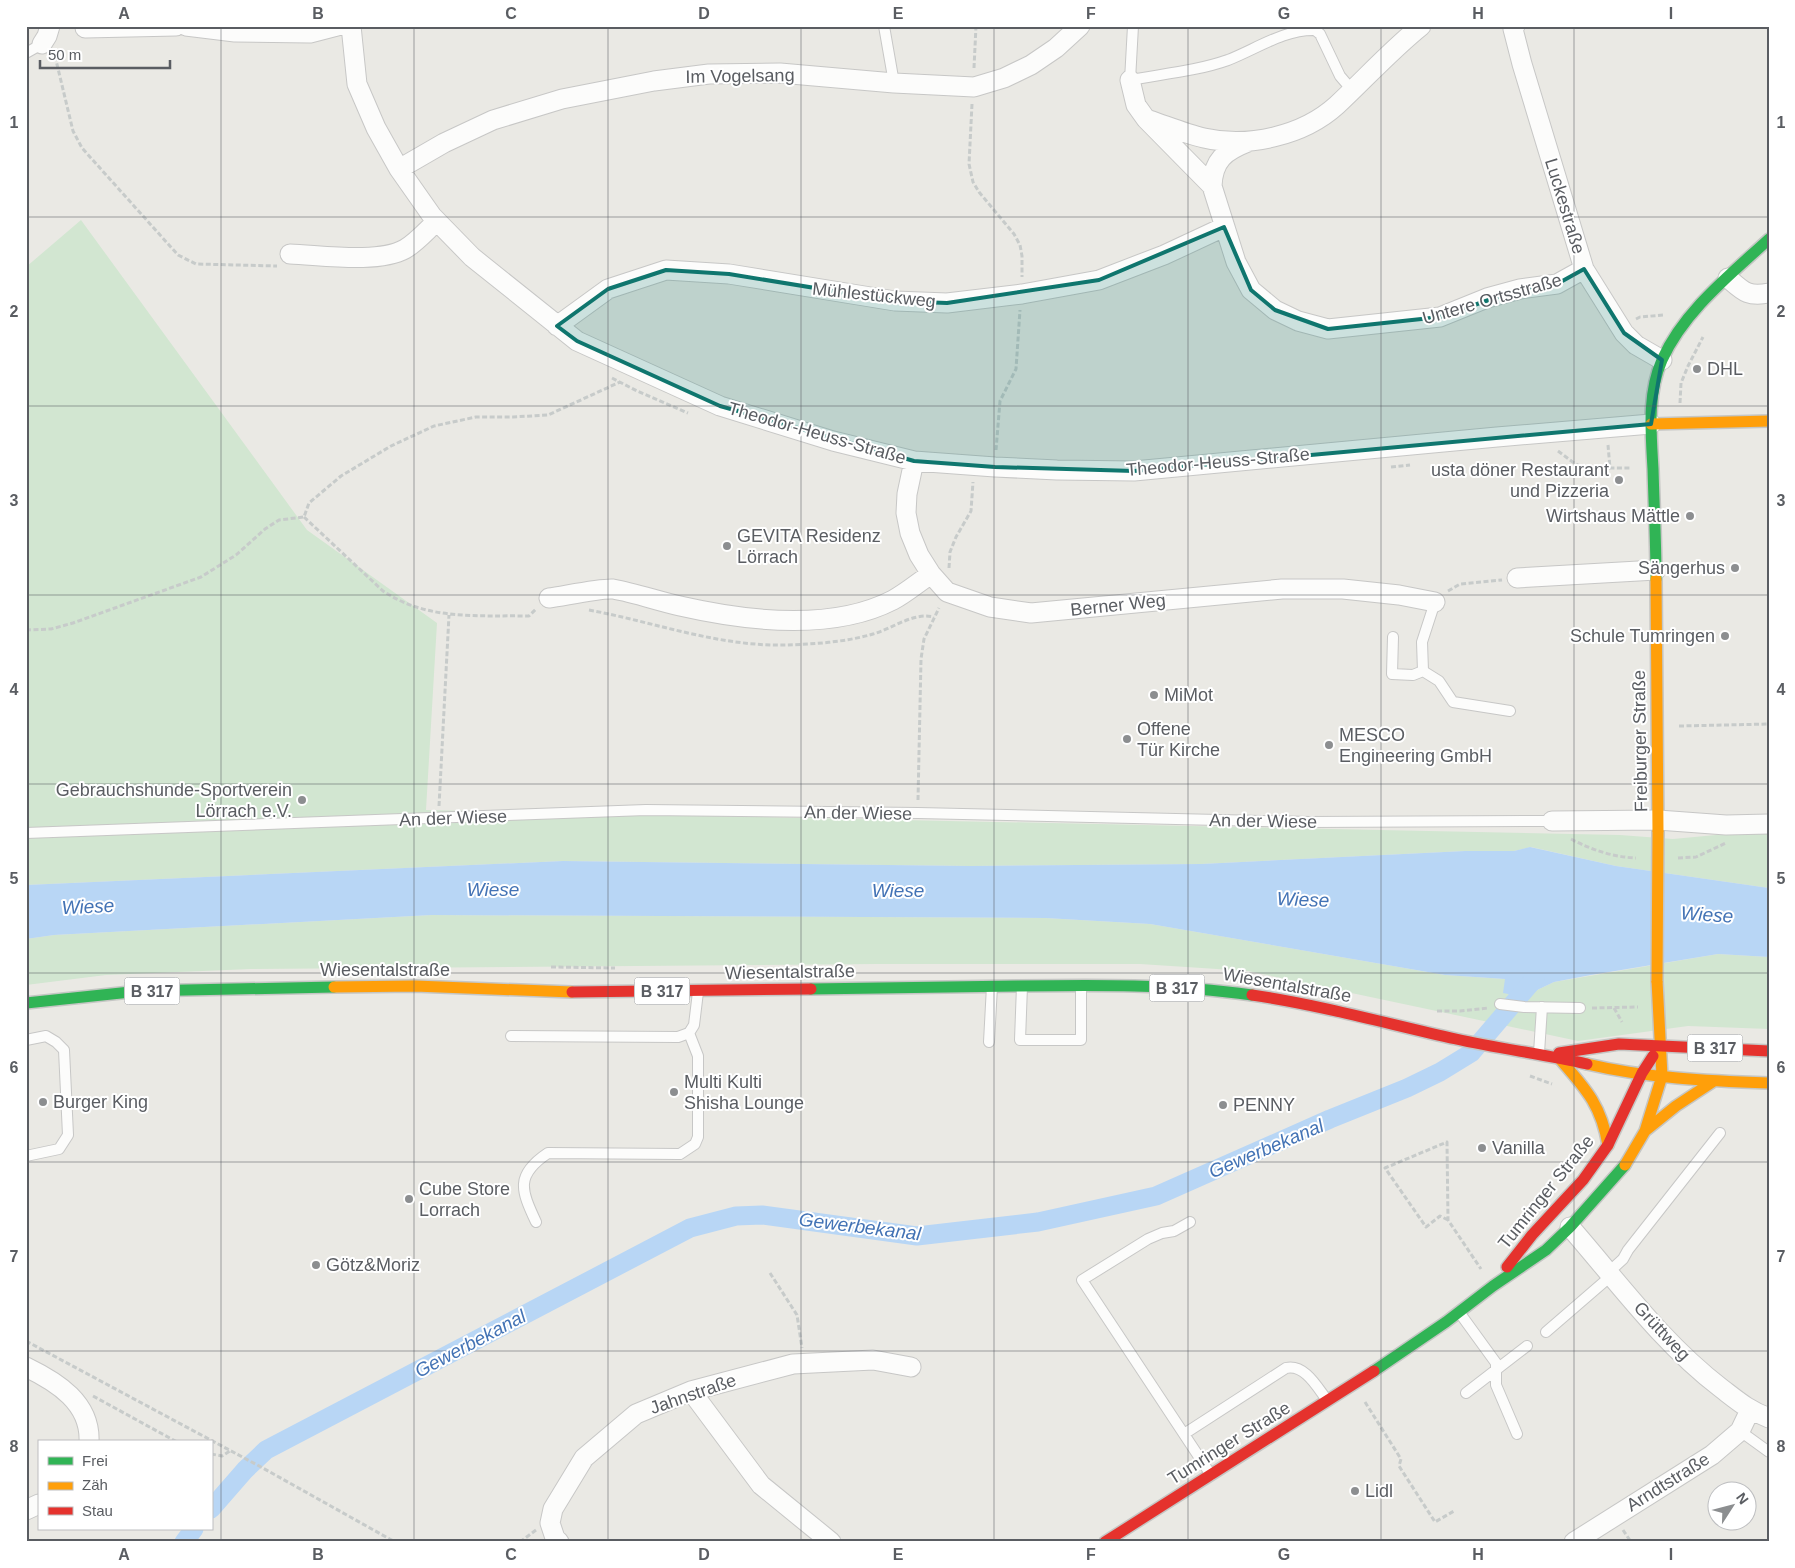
<svg xmlns="http://www.w3.org/2000/svg" width="1795" height="1568" font-family="Helvetica,sans-serif">
	<style>
		.green { fill: #d2e6d1 }
		.water { fill: #b8d6f5 }
		.lines { fill: none; stroke-linecap: round; stroke-linejoin: round }
		.canal { stroke: #b8d6f5; stroke-width: 19 }
		.lane-casing { stroke: #c7c7c6; stroke-width: 12 }
		.street-casing { stroke: #c7c7c6; stroke-width: 21 }
		.fast-casing { stroke: #c5c6c4; stroke-width: 14 }
		.slow-casing { stroke: #c5c6c4; stroke-width: 14 }
		.jam-casing { stroke: #c5c6c4; stroke-width: 14 }
		.path { stroke: #c7cbca; stroke-width: 3; stroke-dasharray: 5 2.5; stroke-linecap: butt }
		.lane { stroke: #fcfcfb; stroke-width: 10 }
		.street { stroke: #fcfcfb; stroke-width: 19 }
		.fast { stroke: #30b455; stroke-width: 11 }
		.slow { stroke: #ff9f0a; stroke-width: 11 }
		.jam { stroke: #e5322d; stroke-width: 11 }
		.slow-bridge-casing { stroke: #c5c6c4; stroke-width: 14; stroke-linecap: butt }
		.slow-bridge { stroke: #ff9f0a; stroke-width: 11 }
		.marked { fill: #0f766e; fill-opacity: 0.2; stroke: #0f766e; stroke-width: 4; stroke-linejoin: round }
		.grid { fill: none; stroke: #5a5d62; stroke-width: 1; stroke-opacity: 0.55 }
		.poi-dot { fill: #8c8e90; stroke: #fff; stroke-width: 2 }
		.labels { text-anchor: middle; stroke-width: 4; stroke-linejoin: round; paint-order: stroke }
		.shield { fill: #fff; stroke: #8c8e91; stroke-width: 1 }
		.shield-label { font-size: 16px; font-weight: bold; fill: #5a5d62 }
		.street-label { font-size: 18px; fill: #5a5d62; stroke: #fff }
		.poi-label { font-size: 18px; fill: #5a5d62; stroke: #fff; text-anchor: start }
		.water-label { font-size: 19px; font-style: italic; fill: #4373b5; stroke: #fff }
		.neatline { fill: none; stroke: #5a5d62; stroke-width: 2 }
		.grid-label { font-size: 16px; text-anchor: middle; font-weight: bold; fill: #5a5d62 }
	</style>
	<rect width="100%" height="100%" fill="#eae9e4"/>
	<path class="green" d="M81,220L307,530L437,623L426,810L1620,835L1673,839L1769,830V888L1616,866L1531,847L1514,851H1465L1201,864L971,866L563,861L26,885V267Z
		M432,915L1045,918L1150,924L1445,975L1505,979L1533,992L1554,982L1718,954L1769,957V1029L1688,1026L1578,1041L1248,971L1140,964H876L251,969L106,975L26,985V939L54,935Z"/>
	<path class="water" d="M1530,847L1616,866L1769,888V957L1718,954L1591,975L1554,982L1533,992L1529,998L1503,993L1505,979L1445,975L1150,924L1045,918L432,915L54,935L26,939V885L563,861L971,866L1201,864L1465,851H1514Z"/>
	<g class="lines">
		<path class="canal" d="M211,1509L245,1470L266,1450L690,1228L736,1216L762,1215L917,1236L1038,1222L1156,1196L1330,1119L1407,1088L1440,1072L1471,1053L1535,978
			M184,1542L194,1529"/>
		<defs>
			<path id="lane" d="M884,26L894,83
				M1133,26L1130,80C1162,74 1197,71 1228,60C1256,49 1285,29 1315,30L1320,34L1340,76L1352,90
				M26,53L42,44
				M1435,602L1422,642L1423,671L1439,681L1453,702L1510,711
				M1393,637L1392,674L1413,675L1423,671
				M26,833L646,810L918,813L1309,822L1552,821
				M1022,986L1020,1040H1081V986
				M1500,1004L1524,1007L1580,1008
				M511,1036L678,1037L689,1033L694,1025L698,992
				M26,1040L46,1036L56,1042L64,1050L68,1135L59,1149L26,1156
				M989,1042L992,986
				M1539,1053L1542,1007
				M536,1222C521,1190 515,1175 548,1153L680,1154L695,1144L698,1137V1056L689,1033
				M1190,1222L1174,1231L1162,1233L1148,1239L1082,1280L1211,1475
				M1609,1272L1623,1259L1628,1250L1720,1133
				M1459,1312L1496,1363V1385L1517,1434
				M1546,1332L1612,1275
				M1466,1393L1527,1346
				M1740,1431L1769,1452
				M1184,1434L1286,1368C1305,1364 1317,1387 1327,1400"/>
			<path id="street" d="M186,26L235,32L310,33L337,26
				M351,26L357,84L376,128L399,169L432,216L472,257L577,341L720,406L833,441L914,461L995,467L1057,470L1134,471L1497,437L1651,424
				M1515,26L1513,29L1522,64L1584,269L1624,333L1636,345L1662,360
				M85,28L176,26
				M42,44L47,36L50,26
				M1130,80L1136,105L1146,119L1212,186L1236,262L1251,290L1275,310L1298,321L1328,329L1440,317L1487,298L1520,289L1557,284L1584,269
				M1149,120C1167,126 1186,134 1204,138C1248,148 1303,136 1337,105C1365,79 1391,50 1421,26
				M399,169L444,143L493,120L562,99L654,81L709,74L780,73L894,83L974,87L1004,78L1031,65L1056,48L1080,26
				M1212,186C1213,160 1225,151 1248,142
				M290,254C321,255 378,264 405,249C417,242 427,230 437,221
				M1728,278C1743,291 1747,297 1769,293
				M557,326L608,289L666,270L729,274L895,301L947,303L1022,294L1099,280L1164,255L1224,227
				M914,461L907,494L906,513L910,533L919,555L931,574L947,592L990,607L1031,613L1282,589H1343L1399,595L1435,602
				M1517,578L1656,570
				M549,598C564,596 600,588 613,589C635,593 658,601 680,606C746,621 831,632 893,600C906,593 919,582 931,574
				M1552,821L1658,820L1726,825L1769,824
				M1570,1227C1618,1282 1662,1343 1721,1388C1738,1401 1748,1410 1769,1418
				M26,1367C57,1382 91,1403 89,1442
				M691,1391L761,1485L831,1542
				M26,1510L39,1504
				M559,1542L555,1538L550,1523L553,1509L584,1458L636,1414L691,1391L793,1364L873,1360L911,1367
				M1574,1542L1712,1455L1740,1431L1750,1410"/>
			<path id="fast" d="M1656,579C1656,542 1654,506 1653,469C1651,433 1647,394 1662,360C1684,311 1730,275 1769,239
				M811,989C880,988 948,987 1016,986C1095,985 1174,984 1252,995
				M26,1003L140,991L334,987
				M1374,1371L1446,1322L1493,1286L1546,1250L1570,1227L1625,1165"/>
			<path id="slow" d="M1651,424L1769,421
				M1656,579L1658,832
				M334,987L415,986L572,992
				M1559,1058C1585,1088 1601,1104 1608,1145
				M1587,1064C1646,1078 1708,1081 1769,1083
				M1645,1131L1676,1106L1714,1081
				M1625,1165L1645,1131L1662,1076L1657,981"/>
			<path id="jam" d="M572,992L811,989
				M1252,995C1321,1005 1388,1024 1456,1039C1500,1049 1544,1054 1587,1064
				M1559,1053L1619,1044L1769,1051
				M1507,1267L1532,1235L1583,1180L1608,1145L1642,1073L1653,1056
				M1105,1542L1374,1371"/>
		</defs>
		<use href="#lane" class="lane-casing"/>
		<use href="#street" class="street-casing"/>
		<use href="#fast" class="fast-casing"/>
		<use href="#slow" class="slow-casing"/>
		<use href="#jam" class="jam-casing"/>
		<path class="path" d="M55,56L73,131L82,148L178,255L196,264L277,266
			M974,68L976,26
			M972,104L969,164L973,182L979,192L1014,234L1020,245L1022,256V277
			M1636,319L1640,317L1664,315
			M612,378L637,391L688,413
			M1680,403L1681,383L1688,366L1703,337
			M1608,445L1610,468H1631
			M996,450L1000,401L1016,369L1020,310
			M1558,451L1574,463L1580,466L1610,468
			M1391,467L1410,465
			M304,517L383,591C428,621 477,615 529,616L536,609
			M949,568L950,552L956,537L971,511L973,482
			M1448,591L1460,584L1502,580
			M589,610C654,622 719,647 787,645C815,644 846,642 873,634C894,628 913,612 934,617
			M26,630L51,629L73,623L201,577L236,555L265,529L279,520L304,517L309,503L341,476L391,446L434,426L476,417H513L548,415L620,382
			M1679,726L1769,724
			M918,800L921,659L924,639L939,608
			M439,806L449,615
			M1571,839C1592,850 1613,857 1636,858
			M1678,858L1696,857L1726,843
			M551,967L615,968
			M1592,1008L1638,1007
			M1614,1008L1622,1022
			M1437,1011H1460L1488,1008
			M1530,1076L1552,1084
			M1448,1220L1440,1216L1426,1227L1385,1168L1447,1142L1448,1220L1481,1269
			M770,1273L797,1315L802,1348
			M26,1341L261,1467L395,1542
			M93,1396L177,1442
			M1365,1402L1401,1459L1399,1466L1435,1522L1454,1511
			M211,1454L222,1456L230,1451
			M1623,1530L1631,1542
			M520,1542L536,1530"/>
		<use href="#lane" class="lane"/>
		<use href="#street" class="street"/>
		<use href="#fast" class="fast"/>
		<use href="#slow" class="slow"/>
		<use href="#jam" class="jam"/>
		<defs>
			<path id="slow-bridge" d="M1657,981L1658,832"/>
		</defs>
		<use href="#slow-bridge" class="slow-bridge-casing"/>
		<use href="#slow-bridge" class="slow-bridge"/>
	</g>
	<path class="marked" d="M1224,227L1251,290L1275,310L1328,329L1440,317L1520,289L1557,284L1584,269L1624,333L1662,360L1651,424L1134,471L995,467L914,461L720,406L577,341L557,326L608,289L666,270L729,274L895,301L947,303L1099,280Z"/>
	<path class="grid" d="M221,26V1542M414,26V1542M608,26V1542M801,26V1542M994,26V1542M1188,26V1542M1381,26V1542M1574,26V1542M26,217H1769M26,406H1769M26,595H1769M26,784H1769M26,973H1769M26,1162H1769M26,1351H1769"/>
	<g class="poi-dot">
		<circle cx="1697" cy="369" r="5"/>
		<circle cx="1619" cy="480" r="5"/>
		<circle cx="1690" cy="516" r="5"/>
		<circle cx="727" cy="546" r="5"/>
		<circle cx="1735" cy="568" r="5"/>
		<circle cx="1725" cy="636" r="5"/>
		<circle cx="1154" cy="695" r="5"/>
		<circle cx="1127" cy="739" r="5"/>
		<circle cx="1329" cy="745" r="5"/>
		<circle cx="302" cy="800" r="5"/>
		<circle cx="674" cy="1092" r="5"/>
		<circle cx="43" cy="1102" r="5"/>
		<circle cx="1223" cy="1105" r="5"/>
		<circle cx="1482" cy="1148" r="5"/>
		<circle cx="409" cy="1199" r="5"/>
		<circle cx="316" cy="1265" r="5"/>
		<circle cx="1355" cy="1491" r="5"/>
	</g>
	<g class="labels">
		<g class="shield">
			<rect x="1149.5" y="974.5" width="55" height="27" rx="4"/>
			<rect x="124.5" y="977.5" width="55" height="27" rx="4"/>
			<rect x="634.5" y="977.5" width="55" height="27" rx="4"/>
			<rect x="1687.5" y="1034.5" width="55" height="27" rx="4"/>
		</g>
		<g class="shield-label">
			<text x="1177" y="994">B 317</text>
			<text x="152" y="997">B 317</text>
			<text x="662" y="997">B 317</text>
			<text x="1715" y="1054">B 317</text>
		</g>
		<g class="street-label">
			<text transform="translate(740 76) rotate(-1)" y="6">Im Vogelsang</text>
			<text transform="translate(1565 206) rotate(73)" y="6">Luckestraße</text>
			<text transform="translate(874 295) rotate(6)" y="6">Mühlestückweg</text>
			<text transform="translate(1492 299) rotate(-16)" y="6">Untere Ortsstraße</text>
			<text transform="translate(817 433) rotate(16)" y="6">Theodor-Heuss-Straße</text>
			<text transform="translate(1218 462) rotate(-5)" y="6">Theodor-Heuss-Straße</text>
			<text transform="translate(1118 605) rotate(-6)" y="6">Berner Weg</text>
			<text transform="translate(1640 741) rotate(-91)" y="6">Freiburger Straße</text>
			<text transform="translate(858 813) rotate(1)" y="6">An der Wiese</text>
			<text transform="translate(453 818) rotate(-2)" y="6">An der Wiese</text>
			<text transform="translate(1263 821) rotate(1)" y="6">An der Wiese</text>
			<text x="385" y="976">Wiesentalstraße</text>
			<text transform="translate(790 972) rotate(-1)" y="6">Wiesentalstraße</text>
			<text transform="translate(1287 985) rotate(10)" y="6">Wiesentalstraße</text>
			<text transform="translate(1546 1192) rotate(-51)" y="6">Tumringer Straße</text>
			<text transform="translate(1662 1331) rotate(47)" y="6">Grüttweg</text>
			<text transform="translate(693 1394) rotate(-19)" y="6">Jahnstraße</text>
			<text transform="translate(1229 1443) rotate(-32)" y="6">Tumringer Straße</text>
			<text transform="translate(1668 1482) rotate(-32)" y="6">Arndtstraße</text>
		</g>
		<g class="poi-label">
			<text x="1707" y="375">DHL</text>
			<text x="1609" y="476" text-anchor="end">usta döner Restaurant<tspan x="1609" dy="21">und Pizzeria</tspan></text>
			<text x="1680" y="522" text-anchor="end">Wirtshaus Mättle</text>
			<text x="737" y="542">GEVITA Residenz<tspan x="737" dy="21">Lörrach</tspan></text>
			<text x="1725" y="574" text-anchor="end">Sängerhus</text>
			<text x="1715" y="642" text-anchor="end">Schule Tumringen</text>
			<text x="1164" y="701">MiMot</text>
			<text x="1137" y="735">Offene<tspan x="1137" dy="21">Tür Kirche</tspan></text>
			<text x="1339" y="741">MESCO<tspan x="1339" dy="21">Engineering GmbH</tspan></text>
			<text x="292" y="796" text-anchor="end">Gebrauchshunde-Sportverein<tspan x="292" dy="21">Lörrach e.V.</tspan></text>
			<text x="684" y="1088">Multi Kulti<tspan x="684" dy="21">Shisha Lounge</tspan></text>
			<text x="53" y="1108">Burger King</text>
			<text x="1233" y="1111">PENNY</text>
			<text x="1492" y="1154">Vanilla</text>
			<text x="419" y="1195">Cube Store<tspan x="419" dy="21">Lorrach</tspan></text>
			<text x="326" y="1271">Götz&amp;Moriz</text>
			<text x="1365" y="1497">Lidl</text>
		</g>
		<g class="water-label">
			<text x="493" y="896">Wiese</text>
			<text x="898" y="897">Wiese</text>
			<text transform="translate(1303 899) rotate(2)" y="7">Wiese</text>
			<text transform="translate(88 906) rotate(-3)" y="7">Wiese</text>
			<text transform="translate(1707 914) rotate(4)" y="7">Wiese</text>
			<text transform="translate(1266 1148) rotate(-23)" y="7">Gewerbekanal</text>
			<text transform="translate(860 1226) rotate(7)" y="7">Gewerbekanal</text>
			<text transform="translate(470 1343) rotate(-28)" y="7">Gewerbekanal</text>
		</g>
	</g>
	<rect width="1795" height="1568" fill="none" stroke="#ffffff" stroke-width="55"/>
	<rect x="38" y="1440" width="175" height="90" fill="#ffffff" stroke="#bdbec0"/>
	<rect x="48" y="1457" width="25" height="8" fill="#30b455" stroke="#bdbec0"/>
	<text x="82" y="1466" font-size="15" fill="#5a5d62">Frei</text>
	<rect x="48" y="1482" width="25" height="8" fill="#ff9f0a" stroke="#bdbec0"/>
	<text x="82" y="1490" font-size="15" fill="#5a5d62">Zäh</text>
	<rect x="48" y="1507" width="25" height="8" fill="#e5322d" stroke="#bdbec0"/>
	<text x="82" y="1516" font-size="15" fill="#5a5d62">Stau</text>
	<g transform="translate(1732 1506) rotate(54)"><circle r="24" fill="#ffffff" stroke="#bdbec0"/>
	<path d="M0-4L9 19L0 12L-9 19Z" fill="#8c8e90"/>
	<text y="-8" font-size="14" font-weight="bold" text-anchor="middle" fill="#5a5d62">N</text>
	</g>
	<path d="M40 60v8h130v-8" fill="none" stroke="#5a5d62" stroke-width="2.5"/>
	<text x="48" y="60" font-size="15" fill="#5a5d62" stroke="#ffffff" stroke-width="4" paint-order="stroke">50 m</text>
	<rect x="28" y="28" width="1740" height="1512" class="neatline"/>
	<g class="grid-label">
		<text x="124" y="19">A</text>
		<text x="318" y="19">B</text>
		<text x="511" y="19">C</text>
		<text x="704" y="19">D</text>
		<text x="898" y="19">E</text>
		<text x="1091" y="19">F</text>
		<text x="1284" y="19">G</text>
		<text x="1478" y="19">H</text>
		<text x="1671" y="19">I</text>
		<text x="14" y="128">1</text>
		<text x="1781" y="128">1</text>
		<text x="14" y="317">2</text>
		<text x="1781" y="317">2</text>
		<text x="14" y="506">3</text>
		<text x="1781" y="506">3</text>
		<text x="14" y="695">4</text>
		<text x="1781" y="695">4</text>
		<text x="14" y="884">5</text>
		<text x="1781" y="884">5</text>
		<text x="14" y="1073">6</text>
		<text x="1781" y="1073">6</text>
		<text x="14" y="1262">7</text>
		<text x="1781" y="1262">7</text>
		<text x="14" y="1452">8</text>
		<text x="1781" y="1452">8</text>
		<text x="124" y="1560">A</text>
		<text x="318" y="1560">B</text>
		<text x="511" y="1560">C</text>
		<text x="704" y="1560">D</text>
		<text x="898" y="1560">E</text>
		<text x="1091" y="1560">F</text>
		<text x="1284" y="1560">G</text>
		<text x="1478" y="1560">H</text>
		<text x="1671" y="1560">I</text>
	</g>
</svg>
